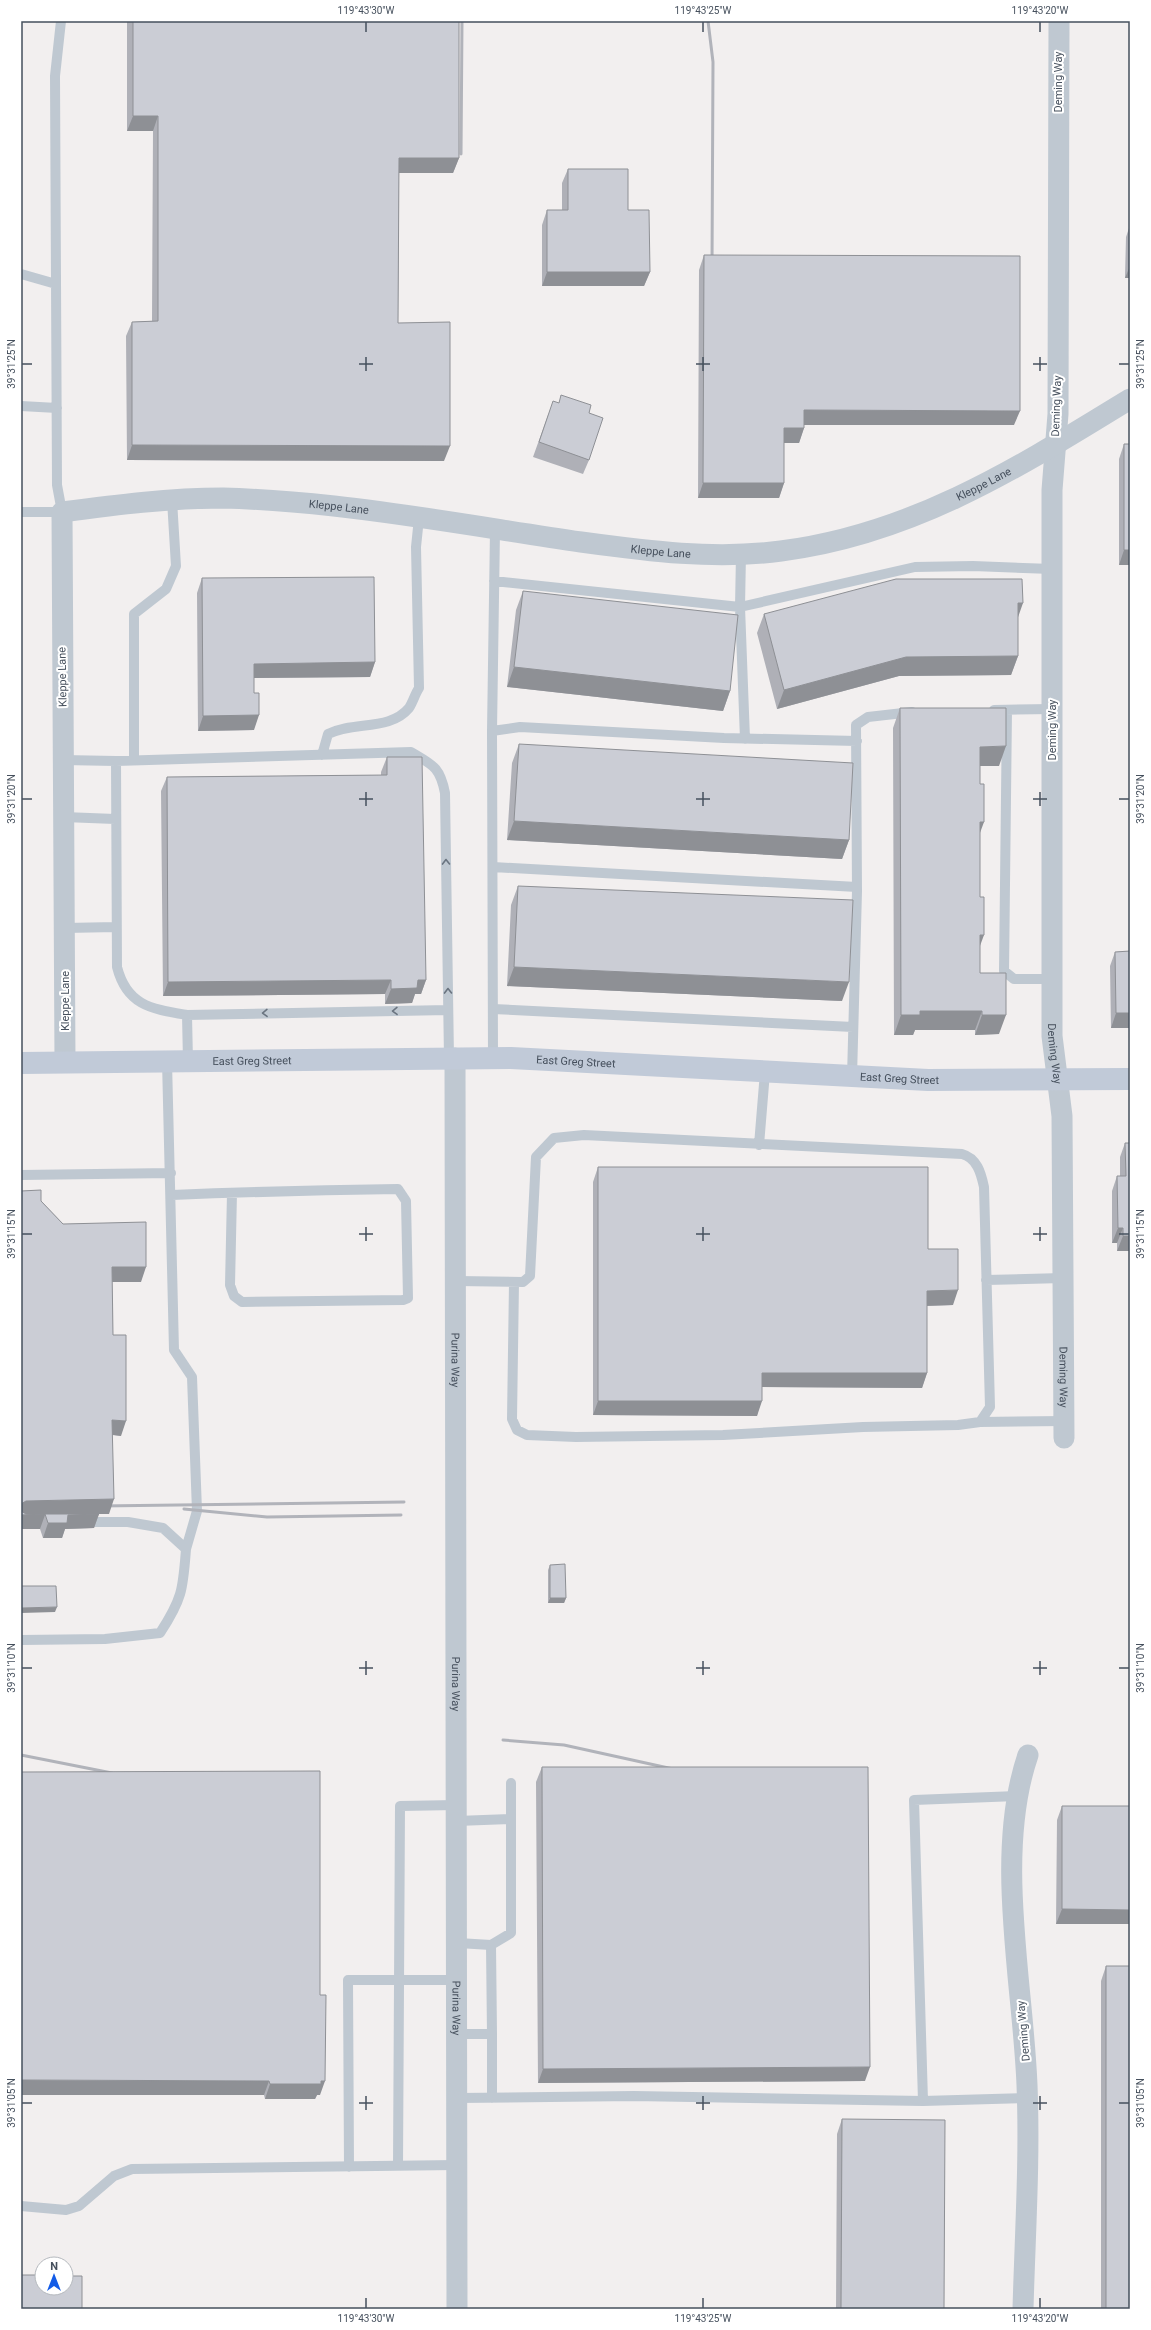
<svg xmlns="http://www.w3.org/2000/svg" width="1151" height="2330" font-family="Roboto,sans-serif">
	<style>
		.lines { fill: none; stroke-linecap: round; stroke-linejoin: round }
		.service { stroke: #bfc8d1; stroke-width: 10 }
		.minor { stroke: #bfc8d1; stroke-width: 21 }
		.secondary { stroke: #c1cad8; stroke-width: 22 }
		.rail { stroke: #b1b3ba; stroke-width: 3 }
		.wall { fill: #afb0b7 }
		.shaded-wall { fill: #8e9095 }
		.building { fill: #cbcdd5; stroke: #8e9095 }
		.oneway { stroke: #6a7480 }
		.ticks { fill: none; stroke: #46505d; stroke-width: 1.5 }
		.labels { text-anchor: middle; stroke-width: 4; stroke-linejoin: round; paint-order: stroke }
		.street-label { font-size: 11px; fill: #46505d; stroke: #fff }
		.neatline { fill: none; stroke: #46505d; stroke-width: 1.5 }
		.ticks-label { font-size: 10px; text-anchor: middle; fill: #46505d }
	</style>
	<rect width="100%" height="100%" fill="#f2efef"/>
	<g class="lines">
		<path class="service" d="M21,274L56,284
			M21,406L57,408
			M21,512H62L57,485L55,76L61,21
			M741,554L740,607L745,739
			M494,581L740,607L915,567L973,566L1052,569
			M994,710L1052,709
			M1007,710L1004,971L1014,979H1052
			M492,731L495,530
			M322,755L328,734C354,721 390,731 409,708C413,702 415,694 419,688L416,547L419,518
			M63,760L116,761
			M134,760V614L166,589L176,566L172,500
			M64,817L115,819
			M493,867L857,887
			M65,928L116,927
			M493,1009L853,1027
			M448,1010L187,1015C152,1009 127,1006 117,967L116,761L411,752C433,765 440,767 445,793L449,1058
			M187,1015L188,1061
			M493,1058L492,731L520,727L724,738L857,741
			M167,1061L174,1350L192,1377L197,1511L186,1549
			M852,1077L857,891L856,725L868,717L912,712
			M759,1145L765,1072
			M21,1175L171,1173
			M172,1195C247,1192 323,1190 398,1189L406,1201L408,1298L403,1300L242,1302L234,1296L230,1285L232,1193
			M986,1280L1063,1278
			M457,1281L523,1282L530,1276L536,1157L554,1138L584,1135L962,1154C977,1158 981,1173 984,1187L990,1407L980,1422L958,1425L863,1427L723,1435L576,1437L527,1435L517,1430L512,1419L514,1282
			M980,1422L1064,1421
			M21,1640L105,1639L160,1633C183,1598 183,1588 186,1549L163,1528L128,1522H82
			M457,1821L511,1819
			M458,1943L491,1945L511,1933V1783
			M457,2034H492L491,1945
			M492,2034V2098
			M457,2098L634,2096L923,2101L914,1800L1017,1796
			M923,2101L1028,2098
			M398,2166L400,1806L457,1805
			M349,2167L348,1980H458
			M21,2206L66,2210L79,2206L114,2176L132,2169L457,2165"/>
		<g class="minor">
			<path id="s1" d="M1059,21L1058,414L1052,490V1036L1062,1116L1064,1438"/>
			<path id="s2" d="M455,1058L457,2309"/>
			<path id="s3" d="M65,1062L62,512C115,505 169,498 223,498C260,499 297,502 334,506C416,515 499,530 581,542C647,551 715,560 781,551C914,534 1019,467 1130,399"/>
			<path d="M1023,2309C1025,2235 1030,2160 1027,2085C1023,1982 994,1854 1028,1755"/>
		</g>
		<path class="secondary" id="s4" d="M21,1063L511,1058L928,1080L1130,1079"/>
		<path class="rail" d="M708,21L713,62L712,266
			M461,154L462,21
			M100,1506L404,1502
			M184,1509L267,1517L401,1515
			M503,1740L564,1745L673,1769
			M21,1755L112,1773"/>
	</g>
	<path class="wall" d="M127,21H459V158L453,173H399L398,323L444,461L127,460L126,336L132,322L152,321L153,131H127Z
		M568,169L628,210L650,272L644,286H542V225L547,210H562V183Z
		M1130,225V278H1125L1126,237Z
		M704,255L1014,425H804V428L799,443H784V483L779,498H698L699,270Z
		M548,415L589,460L583,474L533,457Z
		M1124,444L1130,565H1119V459Z
		M202,578L375,662L370,677L254,678V730L198,731L197,593Z
		M523,591L730,691L723,711L507,687L516,610Z
		M764,614L1018,617V656L1011,675L899,676L777,709L757,633Z
		M900,708L999,766H980V973L999,1034L975,1035V1030H915L913,1035H894L893,728Z
		M519,744L849,840L842,859L507,840L512,763Z
		M387,757L426,980L421,994H415L412,1003L385,1004V994L163,996L161,791L167,777L381,775V772Z
		M518,886L842,1001L507,986L511,905Z
		M1130,951V1028H1111L1110,966L1115,952Z
		M1125,1143L1130,1251H1117V1243H1112V1191L1117,1176H1120V1157Z
		M598,1167L928,1249L953,1305L927,1306V1373L922,1388L762,1387L757,1416L593,1415V1182Z
		M21,1191L41,1201L63,1224L141,1282H112L113,1335L121,1436L112,1435L109,1514H99L94,1528L65,1529L62,1538H43L40,1529H21Z
		M550,1565L566,1598L564,1603H548V1570Z
		M542,1767L865,2081L538,2083L536,1782Z
		M21,1772L320,2095H317L315,2099H265L264,2095Z
		M1062,1806H1130V1924H1056L1057,1820Z
		M1106,1966L1130,2309H1101V1981Z
		M842,2119L944,2309H836L837,2134Z"/>
	<path class="shaded-wall" d="M133,116H158L153,131H127Z
		M399,158H459L453,173H394Z
		M1130,266V278H1125Z
		M547,272H650L644,286H542Z
		M804,410L1020,411L1014,425H799Z
		M784,428H804L799,443H779Z
		M132,445L450,446L444,461L127,460Z
		M703,483H784L779,498H698Z
		M1124,550H1130V565H1119Z
		M1018,603H1023L1016,623Z
		M1018,656L1011,675L899,676L777,709L784,690L906,657Z
		M375,662L370,677L249,678L254,664Z
		M514,667L730,691L723,711L507,687Z
		M259,715L254,730L198,731L203,716Z
		M1006,746L999,766H973L980,747Z
		M514,821L849,840L842,859L507,840Z
		M980,822H984L977,841Z
		M980,935H984L977,954Z
		M514,967L849,982L842,1001L507,986Z
		M391,980L385,994L163,996L168,982Z
		M418,980H426L421,994H415L412,1003L385,1004L391,989Z
		M920,1011H982L975,1030H915L913,1035H894L901,1015Z
		M1116,1013H1130V1028H1111Z
		M982,1015H1006L999,1034L975,1035Z
		M1118,1228H1123L1117,1243H1112Z
		M1123,1236H1130V1251H1117Z
		M112,1267H146L141,1282H106Z
		M958,1290L953,1305L922,1306L927,1291Z
		M762,1373H927L922,1388L757,1387Z
		M598,1401H762L757,1416L593,1415Z
		M112,1420L126,1421L121,1436L107,1434Z
		M114,1499L109,1514H99L94,1528L65,1529L62,1538H43L48,1523L69,1515H45L40,1529H21V1504L26,1501Z
		M550,1598H566L564,1603H548Z
		M57,1607L55,1612L21,1613V1608Z
		M1062,1909L1130,1910V1924H1056Z
		M870,2067L865,2081L538,2083L543,2069Z
		M21,2080L269,2081L264,2095H21Z
		M321,2081H325L320,2095H317L315,2099H265L270,2084Z"/>
	<path class="building" d="M133,21H459V158H399L398,323L450,322V446L132,445V322L158,321V116H133Z
		M568,169H628V210H649L650,272H547V210H568Z
		M704,255L1020,256V411L804,410V428H784V483H703Z
		M561,395L591,405L589,413L603,418L589,460L539,442L553,401L559,403Z
		M1124,444H1130V550H1124Z
		M374,577L375,662L254,664V693H259V715L203,716L202,578Z
		M896,579H1022L1023,603H1018V656L906,657L784,690L764,614Z
		M523,591L738,615L730,691L514,667Z
		M900,708H1006V746L980,747V784H984V822H980V897H984V935H980V973H1006V1015H982V1011H920V1015H901Z
		M519,744L853,763L849,840L514,821Z
		M387,757H422L426,980H418L417,988L391,989V980L168,982L167,777L387,775Z
		M518,886L853,900L849,982L514,967Z
		M1130,951V1013H1116L1115,952Z
		M1125,1143H1130V1236H1123V1228H1118L1117,1176H1126Z
		M598,1167H928V1249H958V1290L927,1291V1373H762V1401H598Z
		M41,1190V1201L63,1224L146,1222V1267H112L113,1335H126V1421L112,1420L114,1499L26,1501L21,1504V1191Z
		M21,1511L26,1514H99L68,1515L67,1523H48L45,1514L21,1515Z
		M565,1564L566,1598H550V1565Z
		M21,1586H56L57,1607L21,1608Z
		M542,1767H868L870,2067L543,2069Z
		M320,1771V1995H326L325,2081H321V2084H270L269,2081L21,2080V1772Z
		M1062,1806H1130V1910L1062,1909Z
		M1106,1966H1130V2309H1106Z
		M842,2119L945,2120L944,2309H841Z
		M21,2275H42V2288H66V2276H82V2309H21Z"/>
	<defs><path id="oneway-chevron" d="M-2-3.5L2.5 0L-2 3.5" fill="none" stroke-width="1.6" stroke-linecap="round" stroke-linejoin="round"/></defs>
	<g class="oneway">
		<use href="#oneway-chevron" transform="translate(446 862) rotate(-91)"/>
		<use href="#oneway-chevron" transform="translate(448 991) rotate(-91)"/>
		<use href="#oneway-chevron" transform="translate(395 1011) rotate(179)"/>
		<use href="#oneway-chevron" transform="translate(265 1013) rotate(179)"/>
	</g>
	<path class="ticks" d="M366,22V32M703,22V32M1040,22V32M366,357V371M703,357V371M1040,357V371M22,364H32M359,364H373M696,364H710M1033,364H1047M1119,364H1129M366,792V806M703,792V806M1040,792V806M22,799H32M359,799H373M696,799H710M1033,799H1047M1119,799H1129M366,1227V1241M703,1227V1241M1040,1227V1241M22,1234H32M359,1234H373M696,1234H710M1033,1234H1047M1119,1234H1129M366,1661V1675M703,1661V1675M1040,1661V1675M22,1668H32M359,1668H373M696,1668H710M1033,1668H1047M1119,1668H1129M366,2096V2110M703,2096V2110M1040,2096V2110M22,2103H32M359,2103H373M696,2103H710M1033,2103H1047M1119,2103H1129M366,2298V2308M703,2298V2308M1040,2298V2308"/>
	<g class="labels">
		<g class="street-label">
			<text transform="translate(1058 82) rotate(-90)" y="4">Deming Way</text>
			<text transform="translate(1056 406) rotate(-88)" y="4">Deming Way</text>
			<text dy="4" stroke="none"><textPath href="#s3" startOffset="1488">Kleppe Lane</textPath></text>
			<text dy="4" stroke="none"><textPath href="#s3" startOffset="828">Kleppe Lane</textPath></text>
			<text dy="4" stroke="none"><textPath href="#s3" startOffset="1153">Kleppe Lane</textPath></text>
			<text transform="translate(62 677) rotate(-91)" y="4">Kleppe Lane</text>
			<text transform="translate(1052 730) rotate(-90)" y="4">Deming Way</text>
			<text transform="translate(65 1001) rotate(-90)" y="4">Kleppe Lane</text>
			<text dy="4" stroke="none"><textPath href="#s1" startOffset="1033">Deming Way</textPath></text>
			<text dy="4" stroke="none"><textPath href="#s4" startOffset="231">East Greg Street</textPath></text>
			<text dy="4" stroke="none"><textPath href="#s4" startOffset="555">East Greg Street</textPath></text>
			<text dy="4" stroke="none"><textPath href="#s4" startOffset="879">East Greg Street</textPath></text>
			<text dy="4" stroke="none"><textPath href="#s2" startOffset="302">Purina Way</textPath></text>
			<text dy="4" stroke="none"><textPath href="#s1" startOffset="1357">Deming Way</textPath></text>
			<text dy="4" stroke="none"><textPath href="#s2" startOffset="626">Purina Way</textPath></text>
			<text dy="4" stroke="none"><textPath href="#s2" startOffset="950">Purina Way</textPath></text>
			<text transform="translate(1023 2031) rotate(-95)" y="4">Deming Way</text>
		</g>
	</g>
	<rect width="1151" height="2330" fill="none" stroke="#ffffff" stroke-width="44"/>
	<g transform="translate(54 2276)"><circle r="19" fill="#ffffff" stroke="#b5b9be"/>
	<path d="M0-3L7 15L0 10L-7 15Z" fill="#135ce7"/>
	<text y="-6" font-size="11" font-weight="bold" text-anchor="middle" fill="#46505d">N</text>
	</g>
	<rect x="22" y="22" width="1107" height="2286" class="neatline"/>
	<g class="ticks-label">
		<text x="366" y="14">119°43'30"W</text>
		<text x="703" y="14">119°43'25"W</text>
		<text x="1040" y="14">119°43'20"W</text>
		<text transform="translate(11 364) rotate(-90)" y="4">39°31'25"N</text>
		<text transform="translate(1140 364) rotate(-90)" y="4">39°31'25"N</text>
		<text transform="translate(11 799) rotate(-90)" y="4">39°31'20"N</text>
		<text transform="translate(1140 799) rotate(-90)" y="4">39°31'20"N</text>
		<text transform="translate(11 1234) rotate(-90)" y="4">39°31'15"N</text>
		<text transform="translate(1140 1234) rotate(-90)" y="4">39°31'15"N</text>
		<text transform="translate(11 1668) rotate(-90)" y="4">39°31'10"N</text>
		<text transform="translate(1140 1668) rotate(-90)" y="4">39°31'10"N</text>
		<text transform="translate(11 2103) rotate(-90)" y="4">39°31'05"N</text>
		<text transform="translate(1140 2103) rotate(-90)" y="4">39°31'05"N</text>
		<text x="366" y="2322">119°43'30"W</text>
		<text x="703" y="2322">119°43'25"W</text>
		<text x="1040" y="2322">119°43'20"W</text>
	</g>
</svg>
